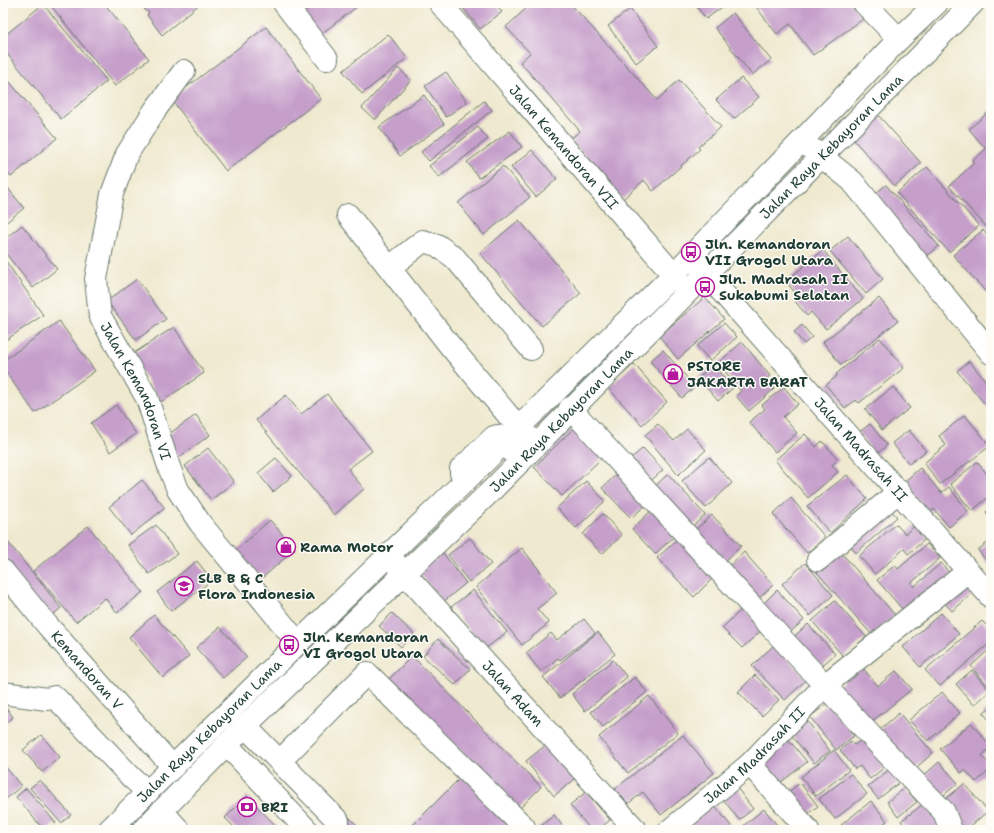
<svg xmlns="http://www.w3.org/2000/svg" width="994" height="833" font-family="'Shantell Sans',sans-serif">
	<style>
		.building { fill: #c59eca }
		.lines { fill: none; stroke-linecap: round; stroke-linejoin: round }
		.minor-casing { stroke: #68796a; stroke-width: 24 }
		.major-casing { stroke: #68796a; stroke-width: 24 }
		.minor { stroke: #fff; stroke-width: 22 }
		.major { stroke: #fff; stroke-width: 22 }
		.labels { text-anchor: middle; stroke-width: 3; stroke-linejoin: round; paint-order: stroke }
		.street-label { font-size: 14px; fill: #1f3d34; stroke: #fdfcf7 }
		.poi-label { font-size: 14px; font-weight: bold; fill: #1f3d34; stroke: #fdfcf7; text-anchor: start }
	</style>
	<rect width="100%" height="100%" fill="#fdfcf7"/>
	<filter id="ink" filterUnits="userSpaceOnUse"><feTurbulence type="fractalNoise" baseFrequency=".025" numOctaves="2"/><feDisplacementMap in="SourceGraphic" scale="8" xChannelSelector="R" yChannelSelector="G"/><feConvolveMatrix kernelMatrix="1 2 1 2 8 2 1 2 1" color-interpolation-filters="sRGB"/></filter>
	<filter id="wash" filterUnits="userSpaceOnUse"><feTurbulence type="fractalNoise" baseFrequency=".012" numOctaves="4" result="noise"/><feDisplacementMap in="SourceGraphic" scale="16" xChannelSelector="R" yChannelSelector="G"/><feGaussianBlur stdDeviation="0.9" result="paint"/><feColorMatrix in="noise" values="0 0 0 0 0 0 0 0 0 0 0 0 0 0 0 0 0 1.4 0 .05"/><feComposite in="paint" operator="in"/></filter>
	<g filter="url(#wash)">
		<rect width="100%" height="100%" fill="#efe9cf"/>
		<g id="blocks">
			<path class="building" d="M49,3H104L149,59L115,86Z
				M151,3H201L162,35L147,15L149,13L144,9Z
				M316,3H362L314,39L298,17Z
				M459,3H495L502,12L480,29Z
				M532,3H570L657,100L679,80L721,127L698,147L700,149L653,191L644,180L623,199L570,139L580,131L520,62L530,53L506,27Z
				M694,3H724L725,5L706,19Z
				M753,3H851L863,19L813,55L790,24L777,34Z
				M43,4L107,81L61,119L3,49V37Z
				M630,9L658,46L636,63L608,26Z
				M733,13L771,60L752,75L715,28Z
				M266,27L321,99L226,171L171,99Z
				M388,34L407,58L362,94L343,71Z
				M398,68L411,80L375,120L362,108Z
				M446,72L467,102L446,117L425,86Z
				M3,74L57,138L11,177L3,168Z
				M741,78L759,97L734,119L716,100Z
				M424,95L444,124L400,156L379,127Z
				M484,101L492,110L429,161L421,152Z
				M991,110V232L949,186L974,163L972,161L986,149L969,129Z
				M878,115L921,163L895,186L852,138Z
				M478,127L488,139L439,177L429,166Z
				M510,131L522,147L479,178L467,162Z
				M532,150L557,179L536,197L511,167Z
				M503,166L530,197L484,235L458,203Z
				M927,167L979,226L949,252L897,193Z
				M3,182L24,208L3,225Z
				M886,185L939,246L924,259L870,198Z
				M519,220L581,293L542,326L480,253Z
				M22,225L57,269L33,288L3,250V240Z
				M983,230L991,239V298L953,255Z
				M848,236L883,279L866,294L830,251Z
				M823,250L863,299L826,329L811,312L807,316L794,300L798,297L786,281Z
				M3,257L43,315L3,342Z
				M137,279L166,319L136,340L107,301Z
				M705,297L724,319L678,359L659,336Z
				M879,298L898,321L841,365L823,342Z
				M59,321L95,371L35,413L3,368V361Z
				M724,323L737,337L710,361L697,346Z
				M802,325L812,337L804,344L794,332Z
				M174,327L204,373L161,402L131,355Z
				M880,338L904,368L859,403L856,400L845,408L826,385L837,376L836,374Z
				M742,342L770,376L766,379L774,389L749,411L736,396L741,391L718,363Z
				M663,350L695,387L682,398L650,361Z
				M969,361L991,387V411L957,371Z
				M634,364L667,402L642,425L608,388Z
				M713,365L733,388L718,401L698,378Z
				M784,387L798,404L783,417L797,433L775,452L749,422L765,409L762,405Z
				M893,387L910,408L882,430L865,409Z
				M327,394L372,451L348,469L364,489L334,515L256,420L286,395L301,414Z
				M116,405L136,434L110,452L91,423Z
				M196,415L210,435L178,458L163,438Z
				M965,415L990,446L940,484L924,463L946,445L939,436Z
				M658,424L674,441L687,429L706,450L678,475L645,435Z
				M870,424L887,445L876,455L858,433Z
				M575,427L603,457L562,496L534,467Z
				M909,430L926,451L909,464L892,443Z
				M805,434L816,447L822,441L838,459L832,465L838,472L808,498L775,460Z
				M208,448L234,482L211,500L185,466Z
				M643,448L663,470L646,485L626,463Z
				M709,457L732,483L706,508L682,481Z
				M276,458L292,476L273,492L258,473Z
				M977,462L991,479V495L972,511L950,484Z
				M920,468L941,493L949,487L968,511L949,527L934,509L929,513L904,482Z
				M619,472L648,503L631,518L602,488Z
				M668,474L705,515L687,531L651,490Z
				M847,475L867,499L830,533L807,506Z
				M142,480L165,508L131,535L109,507Z
				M586,481L605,501L576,528L557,508Z
				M791,498L825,537L807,553L773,514Z
				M887,506L897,517L856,553L847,541Z
				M991,508V518L986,512Z
				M653,509L677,534L655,554L632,529Z
				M603,514L622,535L602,554L583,534Z
				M712,515L741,546L722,564L693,532Z
				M270,520L295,549L260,580L235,551Z
				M896,524L905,534L917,524L928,537L908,554L904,549L875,574L859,556Z
				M156,525L177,554L149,574L128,545Z
				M88,526L143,592L117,613L105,598L76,622L33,571Z
				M3,536L61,608L48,619L3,563Z
				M681,536L717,574L694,597L657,558Z
				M470,538L491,564L469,582L448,555Z
				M991,540V567L978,550Z
				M927,544L940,558L911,583L914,587L941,563L952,576L904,611L877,580L895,565L898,569Z
				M522,548L557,593L537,609L549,623L522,645L476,587Z
				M838,549L895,615L872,635L814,569Z
				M744,552L773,585L755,602L726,569Z
				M443,553L466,583L443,602L419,572Z
				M197,561L212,580L171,611L157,592Z
				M805,563L833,595L810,616L782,584Z
				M964,578L976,591L952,611L940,598Z
				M473,590L507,632L485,649L451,607Z
				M777,590L804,620L786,636L760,607Z
				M835,601L866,637L844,657L812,621Z
				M743,608L763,629L742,648L722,628Z
				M392,613L414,634L401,647L379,626Z
				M941,613L959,634L920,667L903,647Z
				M154,615L189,656L163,678L129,637Z
				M584,619L595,633L560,660L558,658L541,672L526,653L551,633L557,640Z
				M982,621L991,630V642L940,686L925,670Z
				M808,624L835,654L816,671L789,641Z
				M220,627L247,657L223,678L196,648Z
				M598,632L615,654L560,698L543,677Z
				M438,639L470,669L455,685L423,656Z
				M774,645L807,679L785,700L752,666Z
				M991,648V690L971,666Z
				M412,656L541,787L519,809L389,679Z
				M613,660L627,677L585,711L572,694Z
				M861,666L878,686L896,671L912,689L870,723L838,686Z
				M972,670L990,691L974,705L956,684Z
				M755,675L779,700L762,716L738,692Z
				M635,677L647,692L603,727L591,712Z
				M942,692L960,713L928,741L909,720Z
				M649,696L678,733L628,773L599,737Z
				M3,703L13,717L3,725Z
				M828,703L854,736L836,750L810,717Z
				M991,706V722L983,713Z
				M899,713L933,753L911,772L877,732Z
				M805,718L830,751L814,763L788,731Z
				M971,723L991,746L982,756L991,766V769L976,782L965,770L961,773L940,749Z
				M41,735L60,757L42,772L23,750Z
				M683,735L714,773L661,815L643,792L628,804L615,789Z
				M864,738L886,766L870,779L860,766L855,769L840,750L851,741L854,745Z
				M789,740L807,762L775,787L757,765Z
				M547,744L575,779L554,796L526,761Z
				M834,750L849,770L816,796L801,777Z
				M939,762L958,783L938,800L920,779Z
				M3,764L21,786L6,799L3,796Z
				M890,769L900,782L878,799L868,786Z
				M464,774L516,825L511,830H408Z
				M851,774L867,794L835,819L819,799Z
				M40,780L71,815L61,823L30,788Z
				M800,783L818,806L805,816L787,793Z
				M734,784L753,809L739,820L720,795Z
				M964,784L988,811L966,830H964L941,803Z
				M26,788L56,823L47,830H44L16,797Z
				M905,788L917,802L898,817L887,802Z
				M586,792L610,820L598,830H591L570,805Z
				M247,796L280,830H237L225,818Z
				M871,801L887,821L876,830H846L841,825Z
				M926,802L941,830H908L901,821Z
				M713,803L734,830H679Z
				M764,809L781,830H738Z
				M346,814L362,830H329L338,821Z
				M554,815L566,830H536Z"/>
		</g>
	</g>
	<g filter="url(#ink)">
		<use href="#blocks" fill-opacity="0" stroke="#68796a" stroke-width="1"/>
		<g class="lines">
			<defs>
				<g id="minor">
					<path d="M284,3L327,59"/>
					<path id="s1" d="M440,3L686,289"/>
					<path d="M864,3L899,39"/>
					<path id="s2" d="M184,71L155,110L127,154L112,194L96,279L100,316L147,398L169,467L178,490L200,523L298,643"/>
					<path d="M802,141L852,181L991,353"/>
					<path d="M348,215L451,347L518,427L536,444"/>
					<path id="s3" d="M693,259L991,597"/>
					<path d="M390,267L423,241L437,245L455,258L531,349"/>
					<path d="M570,408L885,751L944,812L951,830"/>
					<path d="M467,479L461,473V469L494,437L498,436L521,461"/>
					<path id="s4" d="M389,556L636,830"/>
					<path d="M818,560L899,491"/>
					<path id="s5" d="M3,571L48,626L173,767"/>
					<path d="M3,693L47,699L55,697L131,777L148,792"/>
					<path d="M245,726L338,821"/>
					<path d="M227,745L307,830"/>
					<path d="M280,761L367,673L524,827L525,830"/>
					<path d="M750,764L808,830"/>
					<path d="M162,811L179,830"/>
					<path id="s6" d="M670,830L750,764L825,685L967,572"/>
				</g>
				<g id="major">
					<path id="s7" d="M109,830L298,643L467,479L673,275L899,39L937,3"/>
					<path id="s8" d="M143,830L245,726L492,490L973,3"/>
				</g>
			</defs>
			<use href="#minor" class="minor-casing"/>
			<use href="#major" class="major-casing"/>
			<use href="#minor" class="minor"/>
			<use href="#major" class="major"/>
		</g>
	</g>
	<defs>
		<symbol id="bus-ring" viewBox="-11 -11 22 22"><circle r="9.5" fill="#fdfcf7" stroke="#b5179e" stroke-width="1.5"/><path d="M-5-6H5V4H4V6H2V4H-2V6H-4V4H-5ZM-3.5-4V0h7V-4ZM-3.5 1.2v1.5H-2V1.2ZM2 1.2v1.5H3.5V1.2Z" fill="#b5179e"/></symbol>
		<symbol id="shop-ring" viewBox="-11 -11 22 22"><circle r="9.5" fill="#fdfcf7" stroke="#b5179e" stroke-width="1.5"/><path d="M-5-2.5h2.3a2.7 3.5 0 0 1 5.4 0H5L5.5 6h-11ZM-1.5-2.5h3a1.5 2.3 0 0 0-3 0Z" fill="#b5179e"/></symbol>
		<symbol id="school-ring" viewBox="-11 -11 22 22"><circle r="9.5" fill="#fdfcf7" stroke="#b5179e" stroke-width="1.5"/><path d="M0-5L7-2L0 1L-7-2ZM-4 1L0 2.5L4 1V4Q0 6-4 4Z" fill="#b5179e"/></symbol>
		<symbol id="bank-ring" viewBox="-11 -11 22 22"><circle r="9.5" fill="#fdfcf7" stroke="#b5179e" stroke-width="1.5"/><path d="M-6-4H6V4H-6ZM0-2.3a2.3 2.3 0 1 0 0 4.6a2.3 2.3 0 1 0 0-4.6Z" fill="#b5179e"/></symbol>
	</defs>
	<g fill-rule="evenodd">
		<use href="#bus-ring" x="680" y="241" width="22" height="22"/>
		<use href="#bus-ring" x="694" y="276" width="22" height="22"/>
		<use href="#shop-ring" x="662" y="363" width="22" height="22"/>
		<use href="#shop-ring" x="275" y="536" width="22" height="22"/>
		<use href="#school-ring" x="173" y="575" width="22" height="22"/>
		<use href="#bus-ring" x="278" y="634" width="22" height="22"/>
		<use href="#bank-ring" x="236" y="796" width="22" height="22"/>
	</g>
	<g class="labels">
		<g class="street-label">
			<text dy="5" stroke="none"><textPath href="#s8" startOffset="970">Jalan Raya Kebayoran Lama</textPath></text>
			<text dy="5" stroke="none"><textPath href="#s1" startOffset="190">Jalan Kemandoran VII</textPath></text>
			<text dy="5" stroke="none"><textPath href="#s2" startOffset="351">Jalan Kemandoran VI</textPath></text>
			<text dy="5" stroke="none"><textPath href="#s8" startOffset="586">Jalan Raya Kebayoran Lama</textPath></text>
			<text dy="5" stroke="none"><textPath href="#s3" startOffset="254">Jalan Madrasah II</textPath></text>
			<text dy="5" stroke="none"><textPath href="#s5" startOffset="130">Kemandoran V</textPath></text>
			<text dy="5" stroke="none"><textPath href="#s4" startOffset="185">Jalan Adam</textPath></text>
			<text dy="5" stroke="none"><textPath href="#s7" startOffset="141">Jalan Raya Kebayoran Lama</textPath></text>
			<text dy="5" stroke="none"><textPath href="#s6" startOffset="113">Jalan Madrasah II</textPath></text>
		</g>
		<g class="poi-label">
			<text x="705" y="249">Jln. Kemandoran<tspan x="705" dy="16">VII Grogol Utara</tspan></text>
			<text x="719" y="284">Jln. Madrasah II<tspan x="719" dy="16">Sukabumi Selatan</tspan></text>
			<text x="687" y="371">PSTORE<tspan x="687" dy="16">JAKARTA BARAT</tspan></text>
			<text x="300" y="552">Rama Motor</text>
			<text x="198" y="583">SLB B &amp; C<tspan x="198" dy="16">Flora Indonesia</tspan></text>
			<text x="303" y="642">Jln. Kemandoran<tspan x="303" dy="16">VI Grogol Utara</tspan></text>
			<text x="261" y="812">BRI</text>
		</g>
	</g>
	<rect width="994" height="833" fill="none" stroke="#fdfcf7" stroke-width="16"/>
</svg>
